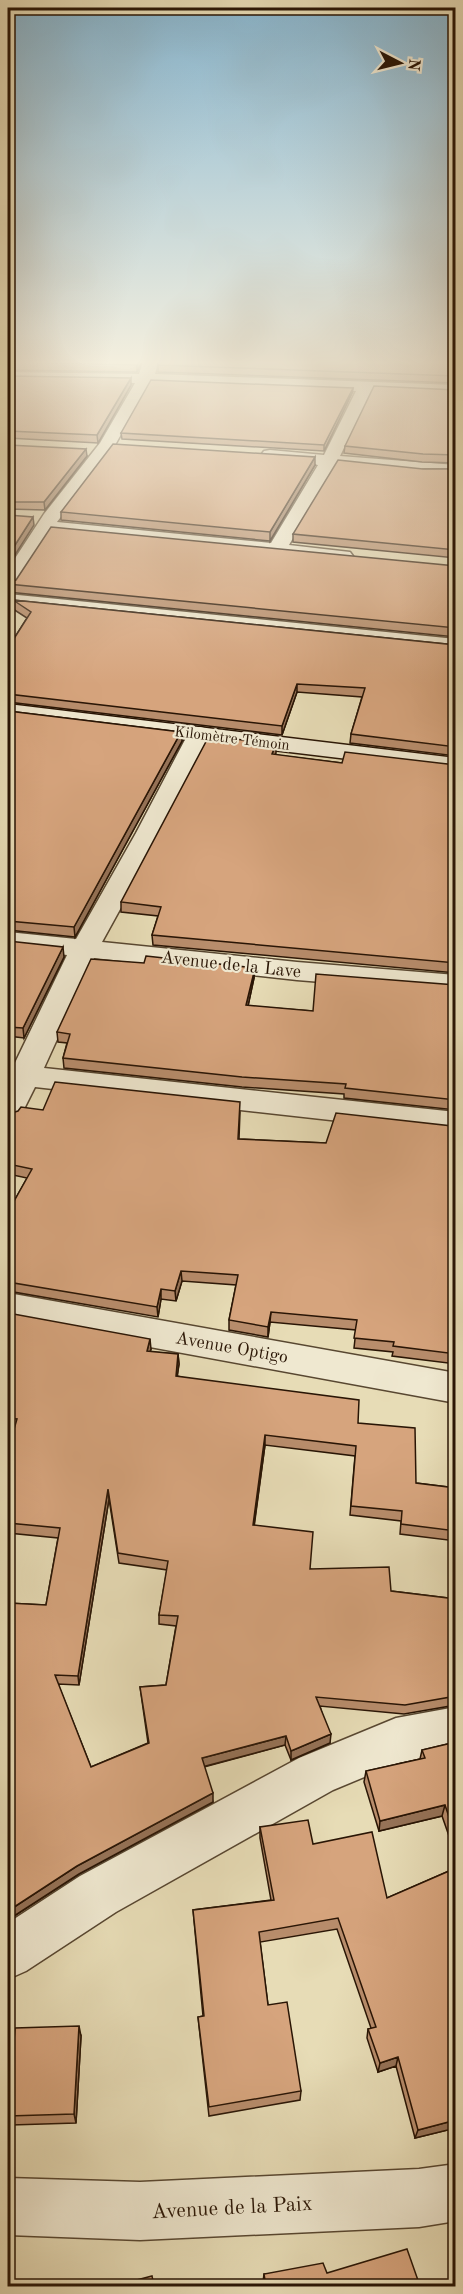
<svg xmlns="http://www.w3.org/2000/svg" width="463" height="2294" font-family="'Old Standard TT',serif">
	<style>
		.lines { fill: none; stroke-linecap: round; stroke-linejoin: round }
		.street-casing { stroke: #584731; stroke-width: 3 }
		.secondary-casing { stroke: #291505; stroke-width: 3 }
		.street { fill: #efe8d0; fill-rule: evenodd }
		.secondary { fill: #efe8d0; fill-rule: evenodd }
		.wall { fill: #b88d6c; stroke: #291505; stroke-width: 1.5; fill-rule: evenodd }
		.shaded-wall { fill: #967358; stroke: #291505; stroke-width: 1.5 }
		.building { fill: #d6a47d; stroke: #291505; stroke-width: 1.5; fill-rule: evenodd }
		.labels { text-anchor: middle; stroke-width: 4.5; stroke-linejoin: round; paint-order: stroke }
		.far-street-label { font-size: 15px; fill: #291505; stroke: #efe8d0 }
		.street-label { font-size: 18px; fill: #291505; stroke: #efe8d0 }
		.near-street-label { font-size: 21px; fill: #291505; stroke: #efe8d0 }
	</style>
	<rect width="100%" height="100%" fill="#e7dcb6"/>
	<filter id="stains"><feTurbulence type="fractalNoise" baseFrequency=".00333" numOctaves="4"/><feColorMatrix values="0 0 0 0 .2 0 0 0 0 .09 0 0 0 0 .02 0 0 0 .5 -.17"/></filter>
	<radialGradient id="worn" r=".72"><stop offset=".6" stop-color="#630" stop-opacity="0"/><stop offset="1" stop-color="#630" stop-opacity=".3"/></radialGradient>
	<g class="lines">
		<defs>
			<path id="street" d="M143,362H158L155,374L456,385V395L372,391L340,456L456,465V475L335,466L289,545L350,552L353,556L350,560L343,562L50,533L15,587L8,589V569L44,514L100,443L135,383L8,381V372L139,374ZM150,383L356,391L324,455L270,450L264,451L261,455L264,459L270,460L318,465L271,543L57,522L115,445Z
				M8,594L456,639V651L8,606Z
				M200,727L208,729L212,734L162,833L102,942L297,962L456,975V993L297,980L94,958L44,1068L456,1112V1134L35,1087L19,1119L8,1122V1064L14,1065L67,955L8,948V932L76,939L136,833L188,734L192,729Z
				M8,1293L456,1373V1403L8,1321Z
				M456,1707V1751L398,1763L333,1790L116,1912L26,1971L8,1979V1923L80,1876L299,1758L396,1718Z
				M456,2164V2221L419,2227L140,2240L8,2235V2178L140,2182L419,2169Z"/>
			<path id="secondary" d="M8,704L456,758V772L8,718Z"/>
		</defs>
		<use href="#street" class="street-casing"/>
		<use href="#secondary" class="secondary-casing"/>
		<use href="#street" class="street"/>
		<use href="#secondary" class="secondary"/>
	</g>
	<path class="wall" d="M8,362H142L137,372L8,370Z
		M456,362V383L158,372V365Z
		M8,376L131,385L98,443L8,438Z
		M353,388L352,393L324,451L122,439L121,433Z
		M456,390V463L422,462L344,453L345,446Z
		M8,445L87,456L45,510L8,509Z
		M315,465L270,541L61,520V512Z
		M423,469H456V558L293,542V534Z
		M456,566V637L8,592V582Z
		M13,600L456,645V756L350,743L351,734L362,697L297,692L282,735L8,702V648L27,618L13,609Z
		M8,711L181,732L182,741L75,937L8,930Z
		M276,744L275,755L342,763L456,765V973L153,945L152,935L158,916L121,912V902Z
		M8,941L64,957L24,1038L8,1036Z
		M254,978L248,1006L313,1011L456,985V1110L344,1098V1094L242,1087L64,1068L63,1058L67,1043L58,1042L57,1032Z
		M43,1110L240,1112L239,1139L326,1143L451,1129L456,1130V1364L392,1356L393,1352L354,1348L356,1330L270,1322L268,1337L229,1330V1320L236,1285L182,1281L176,1301L161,1299L158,1317L8,1291V1212L27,1178L8,1174V1114Z
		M8,1313L151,1349L150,1352L178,1354L179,1364L177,1376L358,1423L416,1483L456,1488V1541L400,1534L401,1521L350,1515L355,1456L265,1445L254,1525L310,1569L391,1591L456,1599V1705L404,1714L320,1706L330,1743L291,1760L285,1745L204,1767L213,1802L79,1874L11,1918L8,1920V1603L46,1605L58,1538L8,1533V1450L14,1428H8ZM109,1499L119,1563L167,1570L159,1615V1624L176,1626L166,1685L140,1687L148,1743L91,1767L58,1684L79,1685Z
		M456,1742V1856L442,1816L379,1831L364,1782L366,1771L420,1759L422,1750Z
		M260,1827L313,1844L387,1898L456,1868V2128L415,2138L396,2066L378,2072L367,2038L368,2029L371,2028L337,1929L260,1942L268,2005L301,2091L300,2100L209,2116L198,2017L203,2016L193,1910L271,1900L260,1838Z
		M81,2036L76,2123L11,2125L8,2116Z
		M327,2273L420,2286H264L263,2282L264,2274Z"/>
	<path class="shaded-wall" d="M138,362H142L137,372V365Z
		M131,378V385L98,443L97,435Z
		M353,388L352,393L324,451V445Z
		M86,449L87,456L45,510L44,502Z
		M315,457V465L270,541V532Z
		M33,517L34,525L8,566V556Z
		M297,684V692L282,735V726Z
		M181,732L182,741L75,937L74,927Z
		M276,744V753L272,763V754Z
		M63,947L64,957L24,1038L23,1028Z
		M255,968L254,978L246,1015V1005Z
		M181,1271L182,1281L176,1301L175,1291Z
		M161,1289V1299L158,1317L157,1307Z
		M271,1312L270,1322L268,1337V1327Z
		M150,1339L151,1349L148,1361L147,1351Z
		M178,1354L179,1364L176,1386V1376Z
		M265,1435V1445L253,1535V1525Z
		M108,1489L109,1499L79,1685L78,1676Z
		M331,1734L330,1743L291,1760V1751Z
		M286,1736L285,1745L202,1767V1758Z
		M213,1793V1802L79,1874L11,1918L8,1920V1911L77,1866Z
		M445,1805L442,1816L379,1831L380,1821Z
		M79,2026L81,2036L76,2123L74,2114Z
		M398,2057L396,2066L378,2072L380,2063Z
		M456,2120V2128L415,2138L418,2130Z"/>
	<path class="building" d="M8,362H138L137,365Z
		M158,362H456V376L158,365Z
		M8,376L131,378L97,435L8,431Z
		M151,380L353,388L324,445L121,433Z
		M374,386L456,390V455L423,454L345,446Z
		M113,444L315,457L270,532L61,512Z
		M8,445L86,449L44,502H8Z
		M338,460L423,469H456V550L293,534Z
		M8,515L33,517L8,556Z
		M51,527L456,566V628L8,584V582L16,580Z
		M13,600L456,645V747L351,734L365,688L297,684L282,726L8,694V648L31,612Z
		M8,711L181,732L74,927L8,921Z
		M209,736L276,744L272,754L342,763L345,752L456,765V963L152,935L161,907L121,902Z
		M8,941L63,947L23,1028L8,1027Z
		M146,956L255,968L246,1005L313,1011L316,974L456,985V1100L345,1088L346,1084L242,1077L63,1058L70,1034L57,1032L91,959L144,963Z
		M55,1082L240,1102L238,1139L326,1143L336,1113L452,1126L451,1129L456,1130V1354L393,1346L394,1342L354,1338L357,1320L271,1312L268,1327L229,1320L238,1275L181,1271L175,1291L161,1289L157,1307L8,1282V1212L32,1169L8,1164V1114L18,1111L21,1107L43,1110Z
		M8,1313L150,1339L147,1351L178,1354L176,1376L359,1400L358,1423L415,1428L416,1483L456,1488V1531L401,1524L402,1511L351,1506L356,1446L265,1435L253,1525L313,1532L310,1569L389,1567L391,1591L456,1599V1696L405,1705L316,1697L331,1734L291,1751L286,1736L202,1758L213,1793L77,1866L8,1911V1603L46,1605L60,1528L8,1523V1450L17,1419L8,1418ZM108,1489L118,1553L168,1561L159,1615L178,1616L166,1685L140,1687L149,1743L91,1767L55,1675L78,1676Z
		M456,1742V1838L445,1805L380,1821L366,1771L425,1758L422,1750Z
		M308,1820L313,1844L372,1832L387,1898L456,1868V2120L418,2130L398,2057L380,2063L368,2029L376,2027L338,1918L259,1932L268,2005L287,2002L301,2091L209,2107L198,2017L204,2016L193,1910L274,1900L260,1827Z
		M79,2026L74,2114L8,2116L15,2028Z
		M407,2249L420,2286H266L264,2274L323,2263L327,2273Z
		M152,2276L154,2286H114Z"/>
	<linearGradient id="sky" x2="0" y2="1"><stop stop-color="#87b7d2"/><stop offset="0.53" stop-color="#f4efde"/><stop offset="1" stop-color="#f4efde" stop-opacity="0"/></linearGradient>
	<rect width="463" height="684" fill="url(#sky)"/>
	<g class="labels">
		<g class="far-street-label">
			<text transform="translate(232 738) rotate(7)" y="5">Kilomètre Témoin</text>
		</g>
		<g class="street-label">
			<text transform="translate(231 964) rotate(6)" y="6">Avenue de la Lave</text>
			<text transform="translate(232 1347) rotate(10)" y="6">Avenue Optigo</text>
		</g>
		<g class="near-street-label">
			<text transform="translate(232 2207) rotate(-3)" y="7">Avenue de la Paix</text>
		</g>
	</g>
	<rect width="463" height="2294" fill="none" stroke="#e7dcb6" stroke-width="30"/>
	<rect x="9" y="9" width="445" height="2276" fill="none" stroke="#291505" stroke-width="3"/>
	<rect x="15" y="15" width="433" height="2264" fill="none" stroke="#291505" stroke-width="1.5"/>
	<g transform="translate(400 63) rotate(97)" stroke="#efe8d0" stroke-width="4.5" paint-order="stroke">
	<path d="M0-4.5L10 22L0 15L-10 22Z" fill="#291505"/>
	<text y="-9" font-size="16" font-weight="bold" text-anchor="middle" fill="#291505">N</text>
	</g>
	<rect width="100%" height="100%" filter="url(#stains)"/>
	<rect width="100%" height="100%" fill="url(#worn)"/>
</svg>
